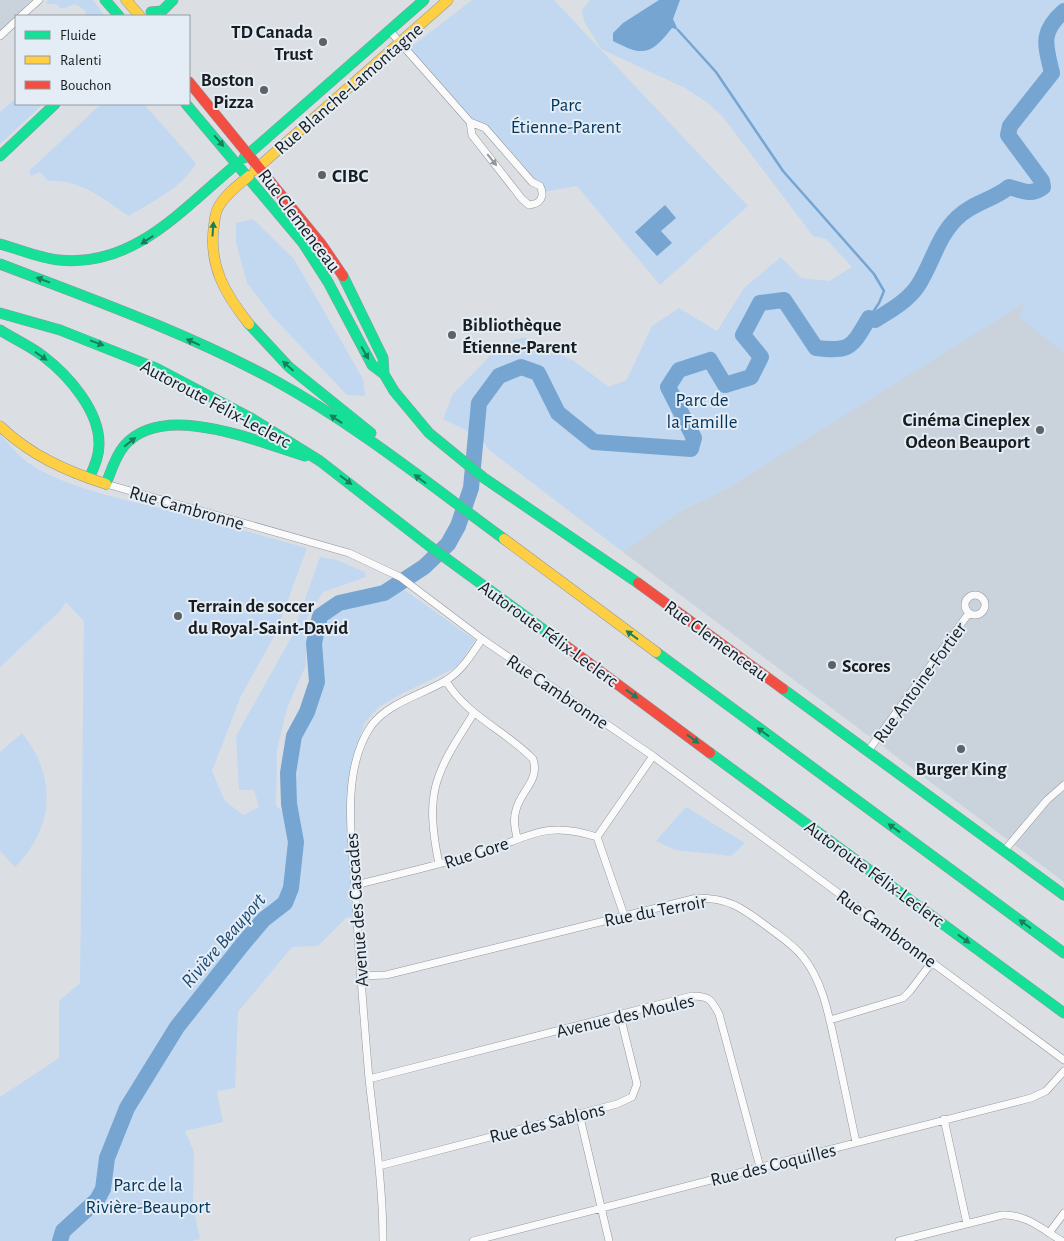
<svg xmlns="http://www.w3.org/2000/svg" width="1064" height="1241" font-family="'Alegreya Sans',sans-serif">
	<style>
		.built { fill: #cad2dc }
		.green { fill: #c1d8f0 }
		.water { fill: #76a5d2 }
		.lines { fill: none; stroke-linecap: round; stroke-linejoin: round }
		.stream { stroke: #76a5d2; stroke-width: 2.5 }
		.river { stroke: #76a5d2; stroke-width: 16 }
		.street-casing { stroke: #94969a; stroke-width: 8 }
		.fast-casing { stroke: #94969a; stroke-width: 11 }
		.slow-casing { stroke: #94969a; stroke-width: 11 }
		.jam-casing { stroke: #94969a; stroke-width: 11 }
		.street { stroke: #fafafb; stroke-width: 7 }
		.fast { stroke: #16e098; stroke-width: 10 }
		.slow { stroke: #ffcf43; stroke-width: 10 }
		.jam { stroke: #f24e42; stroke-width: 10 }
		.oneway { fill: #187e5c }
		.oneway2 { fill: #959798 }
		.poi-dot { fill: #5e6165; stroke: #e4edf5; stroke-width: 2 }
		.labels { text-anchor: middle; stroke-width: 4; stroke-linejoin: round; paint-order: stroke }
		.poi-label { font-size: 19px; font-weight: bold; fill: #1a1d20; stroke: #e4edf5; text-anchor: start }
		.street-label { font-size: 19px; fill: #1a1d20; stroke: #e4edf5 }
		.park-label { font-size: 19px; fill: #01345c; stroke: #e4edf5 }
		.water-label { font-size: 20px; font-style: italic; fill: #1c4b75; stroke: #e4edf5 }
	</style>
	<rect width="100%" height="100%" fill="#dbdfe4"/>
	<path class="built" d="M0,0H39L21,16H16V21L0,36Z
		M1064,280V882L623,552L677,513L728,488L999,317Z"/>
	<path class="green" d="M49,0H93L105,16H86L85,10L75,4L61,9L57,4H47L46,2Z
		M472,0H554L748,206L660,285L577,186L543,192L485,128L470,122L407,50Z
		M590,0H1064V353L1019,317L1026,302L728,488L677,513L623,552L489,450L480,437L443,419L453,394L488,358L494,347L524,337L574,361L609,387L626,380L628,377L652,326L679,308L717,331L744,288L781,257L801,278L829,281L852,267L826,239L813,236L723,117L708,103L685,88L601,49L584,21L582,10Z
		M16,98V104H43L0,144V112Z
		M101,104H144L196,163C184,187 151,202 129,216C105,200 79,178 48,181L40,172L31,176L29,171Z
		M253,219L294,259L363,379L365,396L347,395L273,317L247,283L236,242V223Z
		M0,434C7,441 13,450 21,457C57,489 146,504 193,516C231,526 269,538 307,548L276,633L241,696L212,771L225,801L243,815L259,807L254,790H239L236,736L292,636L320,557L337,560L365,572L366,577L323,592L307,618L306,665L287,708L277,750L276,806L292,819L296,818C290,779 290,761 306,725C312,711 320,698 323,682C326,660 313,635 328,616C339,604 385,596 403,589L475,640L457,667L401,694L379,707L365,722L354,754L349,789L356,917H347L318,946L292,947L238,1012L235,1088L217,1091L223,1122L185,1131L194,1152L193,1207L200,1239L192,1241H0V1097L59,1058V1001L80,983L84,621L66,602L60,611L0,667Z
		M22,733C57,776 55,827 15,867L0,851V752Z
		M686,807L745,843L731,856L675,850L656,841Z"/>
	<path class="water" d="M659,0H680L673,19L678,30L672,28C651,55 643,57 613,41V33L623,23Z
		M665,205L676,218L661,231L672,243L657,256L635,232Z"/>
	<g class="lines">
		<path class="stream" d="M678,30L716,72L783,171L874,274L884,291L879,303L869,318"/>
		<path class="river" d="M60,1241L63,1231L97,1200L103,1189L107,1158L127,1108L177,1027L242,945L263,920L285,903L291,888L296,842L289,804L288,773L294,736L307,712L317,682L314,643L320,616L339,603L384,593L424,567L448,544L458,526L471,488L479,403L499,376L521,367L538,373L558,413L594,442L691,449L694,438L668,387L679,370L710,360L725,385L751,377L761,357L743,335L760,303L784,300L816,348C851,352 852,347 869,318L875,320C891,310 906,302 917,287C932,265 937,237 957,218C972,203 993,200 1009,187C1022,191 1032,196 1043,187L1042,181L1008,135L1010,126L1052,73C1045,44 1040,32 1064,11"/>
		<defs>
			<path id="street" d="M21,16L39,0
				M389,30L470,122L485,128L532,182L540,186C545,196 541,204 529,205L522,199L472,135L470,122
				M0,36L16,21
				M106,484L349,553L400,577L482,639L653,756L1064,1060
				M965 605a10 10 0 1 1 20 0a10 10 0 1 1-20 0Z
				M446,681C467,716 506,731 533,759C540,781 521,790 516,810C513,820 515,828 517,838
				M868,751L969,613
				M1004,851L1047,800L1064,785
				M439,864C424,791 435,774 474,713
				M355,885C396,875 438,865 479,853C527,839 543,819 597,837
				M624,915L597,837L653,756
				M360,976L386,975L697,898C728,898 741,907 765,925C778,935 793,944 803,957C825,984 830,1023 838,1057C844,1085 850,1114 856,1142
				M830,1020L903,998L910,991L932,962
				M369,1079L692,996C709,996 711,999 719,1014L760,1167
				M579,1113L609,1241
				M944,1119L967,1224
				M379,1166L617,1104L632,1097L637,1084L620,1015
				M1049,1233L1064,1213
				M383,1241C383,1187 375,1133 369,1079C364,1019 359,960 356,901C353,848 339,773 371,726C388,703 421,695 445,681C462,671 471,655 482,639
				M473,1241L1031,1098L1046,1091L1064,1071
				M899,1241L1002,1215C1026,1214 1042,1229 1062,1241"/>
			<path id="fast" d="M105,0L119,16
				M151,12L162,11L173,0
				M186,104L303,243L328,282L372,365L384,374
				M0,156L55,104
				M244,158L424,0
				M0,244C19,249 39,258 59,260C135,268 184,207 238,163
				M0,264C92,299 187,333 274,380C356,425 429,484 504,539
				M343,276L383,358L384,374L394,391L429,433L484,478L638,583
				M0,313L60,330L156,368L251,418L320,461L428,545L566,646
				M249,324L289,367L371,433
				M0,330C14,339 30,346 43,356C68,375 100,411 99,445C99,457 94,468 89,478
				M106,484C111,471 115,457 124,446C163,400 258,442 305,456
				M656,652L1064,953
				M783,689L1064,895
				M710,753L1064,1013"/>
			<path id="slow" d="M126,0L140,16
				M255,170L448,0
				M249,176C238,185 226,194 219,206C215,212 215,218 214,225C208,265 225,294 249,324
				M0,426C30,455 66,471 106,484
				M504,539L656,652"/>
			<path id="jam" d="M189,82L322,245L343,276
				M638,583L783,689
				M566,646L710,753"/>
		</defs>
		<use href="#street" class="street-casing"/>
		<use href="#fast" class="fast-casing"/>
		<use href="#slow" class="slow-casing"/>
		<use href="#jam" class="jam-casing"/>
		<use href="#street" class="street"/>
		<use href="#fast" class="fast"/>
		<use href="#slow" class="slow"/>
		<use href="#jam" class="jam"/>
	</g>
	<defs><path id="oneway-solid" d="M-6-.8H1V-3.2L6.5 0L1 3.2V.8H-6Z" transform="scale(1.25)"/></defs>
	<g class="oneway">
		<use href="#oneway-solid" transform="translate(219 141) rotate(49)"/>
		<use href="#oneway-solid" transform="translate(213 229) rotate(-86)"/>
		<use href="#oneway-solid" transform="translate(147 240) rotate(146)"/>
		<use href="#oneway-solid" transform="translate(43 280) rotate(-159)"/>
		<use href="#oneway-solid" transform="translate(193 342) rotate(-156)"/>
		<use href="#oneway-solid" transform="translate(97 343) rotate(20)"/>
		<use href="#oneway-solid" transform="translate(365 353) rotate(60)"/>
		<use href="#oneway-solid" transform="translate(41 356) rotate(35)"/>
		<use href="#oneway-solid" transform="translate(288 366) rotate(-138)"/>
		<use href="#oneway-solid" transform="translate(336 419) rotate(-146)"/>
		<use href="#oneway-solid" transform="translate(130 442) rotate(-38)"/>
		<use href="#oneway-solid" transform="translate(420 479) rotate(-143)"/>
		<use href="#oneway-solid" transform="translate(346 480) rotate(37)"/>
		<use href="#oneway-solid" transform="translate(632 635) rotate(-144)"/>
		<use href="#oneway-solid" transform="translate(632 694) rotate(36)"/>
		<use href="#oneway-solid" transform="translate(763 732) rotate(-144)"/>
		<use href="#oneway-solid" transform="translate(693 739) rotate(36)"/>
		<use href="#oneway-solid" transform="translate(894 828) rotate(-144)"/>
		<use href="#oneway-solid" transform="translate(1025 924) rotate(-144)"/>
		<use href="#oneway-solid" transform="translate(964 939) rotate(36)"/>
	</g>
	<use class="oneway2" href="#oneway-solid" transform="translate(492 160) rotate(51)"/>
	<g class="poi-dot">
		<circle cx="323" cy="42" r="5"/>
		<circle cx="264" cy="90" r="5"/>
		<circle cx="322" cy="175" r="5"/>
		<circle cx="452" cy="335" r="5"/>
		<circle cx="1040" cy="430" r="5"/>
		<circle cx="178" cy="616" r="5"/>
		<circle cx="832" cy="665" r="5"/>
		<circle cx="961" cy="749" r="5"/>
	</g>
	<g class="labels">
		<g class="poi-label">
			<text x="313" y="38" text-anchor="end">TD Canada<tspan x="313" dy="22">Trust</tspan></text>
			<text x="254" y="86" text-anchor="end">Boston<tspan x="254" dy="22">Pizza</tspan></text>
			<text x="332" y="182">CIBC</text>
			<text x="462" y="331">Bibliothèque<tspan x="462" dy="22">Étienne-Parent</tspan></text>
			<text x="1030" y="426" text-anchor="end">Cinéma Cineplex<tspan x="1030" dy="22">Odeon Beauport</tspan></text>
			<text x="188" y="612">Terrain de soccer<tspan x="188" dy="22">du Royal-Saint-David</tspan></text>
			<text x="842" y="672">Scores</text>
			<text x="961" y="775" text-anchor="middle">Burger King</text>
		</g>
		<g class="street-label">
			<text transform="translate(348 88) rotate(-41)" y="7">Rue Blanche-Lamontagne</text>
			<text transform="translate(300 220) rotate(53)" y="7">Rue Clemenceau</text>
			<text transform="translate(216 403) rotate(28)" y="7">Autoroute Félix-Leclerc</text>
			<text transform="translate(187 507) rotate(16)" y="7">Rue Cambronne</text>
			<text transform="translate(549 633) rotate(36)" y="7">Autoroute Félix-Leclerc</text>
			<text transform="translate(717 640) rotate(36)" y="7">Rue Clemenceau</text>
			<text transform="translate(919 682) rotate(-54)" y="7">Rue Antoine-Fortier</text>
			<text transform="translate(558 691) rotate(34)" y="7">Rue Cambronne</text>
			<text transform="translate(476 852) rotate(-18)" y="7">Rue Gore</text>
			<text transform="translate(875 873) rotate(36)" y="7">Autoroute Félix-Leclerc</text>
			<text transform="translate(356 910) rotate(-94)" y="7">Avenue des Cascades</text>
			<text transform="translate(655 910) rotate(-11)" y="7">Rue du Terroir</text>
			<text transform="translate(887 928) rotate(36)" y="7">Rue Cambronne</text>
			<text transform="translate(625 1015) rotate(-13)" y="7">Avenue des Moules</text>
			<text transform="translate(547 1122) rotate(-14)" y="7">Rue des Sablons</text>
			<text transform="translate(773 1164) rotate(-14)" y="7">Rue des Coquilles</text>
		</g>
		<g class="park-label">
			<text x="566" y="111">Parc<tspan x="566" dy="22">Étienne-Parent</tspan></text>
			<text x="702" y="406">Parc de<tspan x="702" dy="22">la Famille</tspan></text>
			<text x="148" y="1191">Parc de la<tspan x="148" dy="22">Rivière-Beauport</tspan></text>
		</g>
		<g class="water-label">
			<text transform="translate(223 940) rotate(-49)" y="7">Rivière Beauport</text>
		</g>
	</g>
	<rect x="15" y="15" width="175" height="90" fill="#e4edf5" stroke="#939aa0"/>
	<rect x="25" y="31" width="25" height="8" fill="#16e098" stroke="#939aa0"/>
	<text x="60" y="40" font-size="15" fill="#1a1d20">Fluide</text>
	<rect x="25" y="56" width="25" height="8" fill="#ffcf43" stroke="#939aa0"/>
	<text x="60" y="65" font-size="15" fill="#1a1d20">Ralenti</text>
	<rect x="25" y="81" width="25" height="8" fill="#f24e42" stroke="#939aa0"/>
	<text x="60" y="90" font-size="15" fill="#1a1d20">Bouchon</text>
</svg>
